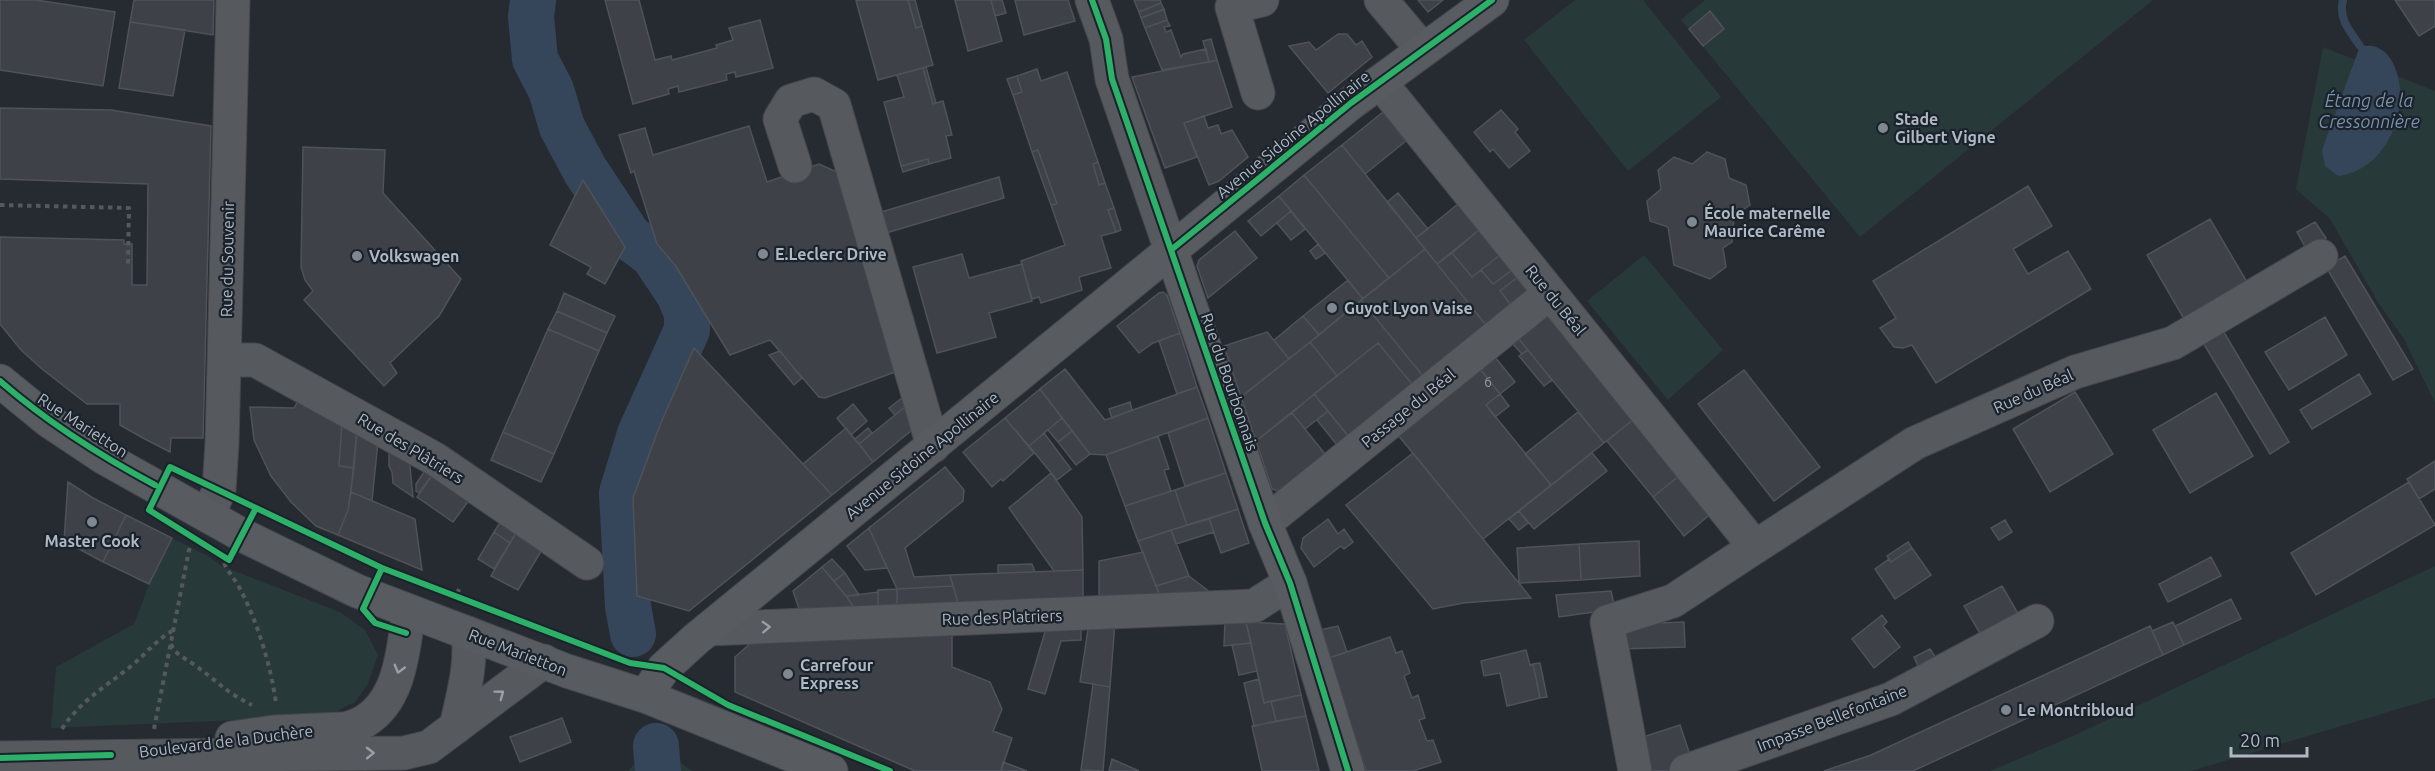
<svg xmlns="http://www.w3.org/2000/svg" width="2435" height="771" font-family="Ubuntu,sans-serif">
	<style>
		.green { fill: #283939 }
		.water { fill: #36465a }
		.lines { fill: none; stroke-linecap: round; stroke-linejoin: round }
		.stream { stroke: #36465a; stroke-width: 8 }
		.river { stroke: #36465a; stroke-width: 46 }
		.building { fill: #3e4248; stroke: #4e5259; stroke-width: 1.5 }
		.minor-casing { stroke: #44474c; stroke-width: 35 }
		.major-casing { stroke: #43484e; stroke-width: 35 }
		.path { stroke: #54595d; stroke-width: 4; stroke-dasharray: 4.5 4.5; stroke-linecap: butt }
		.minor { stroke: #565a5f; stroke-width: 33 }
		.major { stroke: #585c61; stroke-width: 33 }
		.cycleway-casing { stroke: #1a222b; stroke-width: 10 }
		.cycleway { stroke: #2db169; stroke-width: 6 }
		.oneway { stroke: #99a0aa }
		.poi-dot { fill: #7f8790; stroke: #1a222b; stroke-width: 2 }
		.labels { text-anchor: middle; stroke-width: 4.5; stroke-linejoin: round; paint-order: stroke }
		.number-label { font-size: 14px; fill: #939aa4 }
		.poi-label { font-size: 16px; font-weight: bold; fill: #afb8c3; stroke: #1a222b; text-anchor: start }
		.street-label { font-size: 16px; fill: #afb8c3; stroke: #1a222b }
		.water-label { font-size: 18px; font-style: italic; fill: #7a8fa9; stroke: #1a222b }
	</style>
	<rect width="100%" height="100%" fill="#262b31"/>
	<path class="green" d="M1575,0H1643L1721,97L1628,171L1524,40Z
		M1705,0H2153L1860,237L1681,20Z
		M2323,47L2435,91V403L2404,339L2379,304L2330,219L2296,189Z
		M1644,255L1723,350L1668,400L1587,301Z
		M172,538L208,556L222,566L340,612L365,630L378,655L368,684L355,702L335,712L264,719L51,728L56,667L134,624L149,585Z
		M2435,566V698L2191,771H1990L2073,736Z
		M674,758L692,771H628L636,762Z"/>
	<path class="water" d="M2360,46C2366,46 2373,45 2378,48C2390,53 2395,66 2398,77C2408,117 2383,171 2338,176L2325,166L2322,150Z"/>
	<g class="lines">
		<path class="stream" d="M2343,0C2338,19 2350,31 2360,46"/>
		<path class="river" d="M533,0L531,17L535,59L551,90L562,127L585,170L629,237L653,255L679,294L687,313V330L640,434L622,493L628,606L633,634
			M656,746L658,771"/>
	</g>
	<path class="building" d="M0,0H36L115,12L103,86L0,70Z
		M134,0H214L213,35L130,22Z
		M605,0H639L655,60L671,56L672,60L717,48L716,45L733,40L729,28L760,20L773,68L736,77L735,72L726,74L727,80L679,92L678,86L668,89L669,94L633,104Z
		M860,0H908L916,28L922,26L933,65L878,80L856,1Z
		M908,0H915L922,26L916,28Z
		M955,0H991L1002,41L968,51Z
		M991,0H1002L1006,13L995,16Z
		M1015,0H1068L1075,21L1024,35Z
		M1134,0H1160L1161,3L1139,12Z
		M1418,0H1443L1428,12Z
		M2395,0H2435V26L2419,36Z
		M1161,3L1164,9L1141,18L1139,12Z
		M1164,9L1167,20L1145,28L1141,18Z
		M1710,11L1724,29L1703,46L1689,29Z
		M1167,20L1170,26L1164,27L1166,32L1171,30L1181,57L1183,54L1206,49L1209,62L1162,70L1145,28Z
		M130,22L185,30L173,96L119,88Z
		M1338,34H1347L1356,45L1362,41L1372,57L1328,93L1289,46L1309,42L1316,50Z
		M1211,39L1217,60L1209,62L1203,41Z
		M1217,60L1232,107L1184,123L1197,157L1165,168L1132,77Z
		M926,67L936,103L933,104L923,68Z
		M923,68L933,104L943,101L952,135L946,136L951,158L929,164L928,159L901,166L884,102L904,97L897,75Z
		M1037,69L1041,81L1067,72L1098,162L1093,164L1099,185L1105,183L1114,208L1108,210L1116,232L1101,236L1111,268L1079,277L1082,290L1041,303L1039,297L1032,299L1021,261L1065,245L1051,205L1057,204L1038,150L1032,152L1013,95L1022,92L1017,76Z
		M1017,76L1022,92L1013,95L1007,79Z
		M0,108L111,110L211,126L203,438H171L170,452L143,438L120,425V404H87L42,369L21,350L0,324V237L124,240V244H132V285H147L148,184L0,179Z
		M1501,110L1518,129L1515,132L1530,151L1509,168L1493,149L1490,152L1474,132Z
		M1383,112L1406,141L1365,174L1342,145Z
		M1204,116L1208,128L1218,125L1221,134L1232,130L1248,157L1219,181L1209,185L1184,123Z
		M749,126L767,182L819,164L837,172L895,372L825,398L819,397L770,340L730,355L675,265L657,244L634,171L631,173L619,135L645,128L653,155Z
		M1342,145L1425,249L1389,278L1304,175Z
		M303,147L385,150L383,193L461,279L439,316L390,363L397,373L384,386L304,300L313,291L305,280L301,267Z
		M1038,150L1057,204L1051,205L1032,152Z
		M1707,152L1725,159L1729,178L1746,185L1750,205L1734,216L1732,242L1723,248L1726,267L1710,279L1674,265L1668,227L1650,221L1647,201L1661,189L1658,170L1674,157L1692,164Z
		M928,159L929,164L903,172L901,166Z
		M1098,162L1105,183L1099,185L1093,164Z
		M1304,175L1389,278L1363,299L1279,196Z
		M999,177L1004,198L886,233L881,212Z
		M583,180L625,247L605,284L587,274L591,267L550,245Z
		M2028,186L2052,226L2013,249L2028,274L2068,251L2091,289L1936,383L1912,345L1903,348L1894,347L1880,328L1896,318L1873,281Z
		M1398,193L1428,229L1416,238L1387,202Z
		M1279,196L1291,211L1261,236L1248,221Z
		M1458,204L1479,230L1437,264L1416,238Z
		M1114,208L1121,230L1116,232L1108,210Z
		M1291,211L1305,229L1291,240L1277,223Z
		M2210,219L2247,282L2184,319L2147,255Z
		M2315,222L2326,238L2308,252L2297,232Z
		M1479,230L1500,255L1472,277L1452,253Z
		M1235,231L1257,258L1208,298L1197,266L1199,260Z
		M1318,244L1325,253L1316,259L1310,251Z
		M1425,249L1486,325L1423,376L1361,300Z
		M1452,253L1472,277L1481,270L1493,284L1512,270L1518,277L1500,291L1511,305L1486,325L1437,264Z
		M962,254L969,278L1022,264L1032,301L989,313L996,337L937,353L913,267Z
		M1500,255L1512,270L1493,284L1481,270Z
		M2345,256L2413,369L2393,380L2326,267Z
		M1518,277L1529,291L1511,305L1500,291Z
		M1348,280L1363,299L1319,335L1303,316Z
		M1163,292L1167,295L1180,333L1153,343L1139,353L1117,326L1159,293Z
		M564,293L615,316L607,333L557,311Z
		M1361,300L1423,376L1412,384L1378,343L1337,376L1310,342Z
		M557,311L607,333L599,351L548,329Z
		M1548,314L1634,419L1604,443L1518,338Z
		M1303,316L1319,335L1289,359L1274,340Z
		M2325,317L2347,355L2289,390L2265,352Z
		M548,329L599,351L554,454L503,432Z
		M2222,329L2289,442L2270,454L2202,341Z
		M1267,332L1289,359L1241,397L1224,346Z
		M1180,333L1197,387L1177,394L1159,341Z
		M1518,338L1528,350L1522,354L1512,343Z
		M1310,342L1337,376L1256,441L1241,397Z
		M1378,343L1412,384L1348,436L1314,394Z
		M694,348L832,495L689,611L637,596L633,498L660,425Z
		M1528,350L1552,380L1544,386L1519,356Z
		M780,351L802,378L794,385L769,355Z
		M1495,357L1515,382L1500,394L1480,369Z
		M1065,369L1105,420L1197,387L1208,418L1106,455L1090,454L1040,389Z
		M1480,369L1500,394L1486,405L1551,485L1483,539L1398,435Z
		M1744,370L1820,467L1774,501L1698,404Z
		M2359,374L2371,394L2312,429L2300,410Z
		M1040,389L1062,418L1029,446L1005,418Z
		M2075,392L2113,454L2050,492L2013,429Z
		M2216,393L2253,456L2190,493L2153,430Z
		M1314,394L1328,411L1305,429L1292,413Z
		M1500,394L1509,406L1495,417L1486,405Z
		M902,398L905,407L895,415L889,408Z
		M299,399L342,421L339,466L354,468L348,510L338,535L316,526L291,502L271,476L254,440L250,407L294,408Z
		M1130,402L1132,410L1112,418L1109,409Z
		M853,404L867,421L851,435L837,418Z
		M905,407L912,430L873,462L859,444Z
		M1328,411L1348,436L1337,445L1317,420Z
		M1578,412L1604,443L1551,485L1525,454Z
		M1292,413L1325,454L1280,491L1272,489L1256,441Z
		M1005,418L1034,453L1003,481L1001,479L992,487L963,452Z
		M1062,418L1072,431L1058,442L1048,430Z
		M1208,418L1226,473L1185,486L1168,433Z
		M1634,419L1680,475L1653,497L1607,441Z
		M342,421L357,429L354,468L339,466Z
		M846,428L873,462L832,495L803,464Z
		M868,428L872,433L859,444L855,439Z
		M357,429L378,441L372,501L351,492Z
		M1072,431L1090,454L1076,465L1058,442Z
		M503,432L554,454L541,482L491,460Z
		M1044,433L1071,469L1057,480L1029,446Z
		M1158,436L1169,469L1164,470L1171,491L1125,506L1106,455Z
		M389,447L409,457L413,497L393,483L392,472L389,466Z
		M1413,453L1483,539L1531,598L1463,603L1433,609L1346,505Z
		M1592,453L1607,471L1534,529L1519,511Z
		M2435,461V489L2419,499L2407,479Z
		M945,467L964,490L963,501L905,548L914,577L950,575L953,586L897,589L869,528Z
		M426,469L433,474L419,493L416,491V484Z
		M1051,473L1082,517L1083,570L1054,571L1009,508Z
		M1226,473L1238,509L1187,525L1175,490Z
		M433,474L470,499L453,522L417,497Z
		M1680,475L1712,513L1684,536L1653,497Z
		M68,482L93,498L126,515L103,562L64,541Z
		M2409,482L2435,525L2316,595L2291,553Z
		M1175,490L1187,525L1138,541L1125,506Z
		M351,492L415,519L422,570L338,535L348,510Z
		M1238,509L1249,543L1221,553L1209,519Z
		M1519,511L1528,523L1519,530L1509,519Z
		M126,515L172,538L149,584L103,562Z
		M1209,519L1214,532L1176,544L1171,530Z
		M1328,519L1338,534L1344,529L1353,542L1344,549L1341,546L1314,567L1301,548L1303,538Z
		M2005,520L2012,532L1999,540L1991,528Z
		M501,521L517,531L510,543L494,532Z
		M869,528L887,568L865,570L847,546Z
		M1171,530L1189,576L1156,586L1138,541Z
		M517,531L543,548L518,590L491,576Z
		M494,532L510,543L494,569L478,559Z
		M1639,541L1640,576L1581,580L1579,544Z
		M1908,542L1912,548L1891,562L1887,556Z
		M1579,544L1581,580L1519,583L1517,548Z
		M1912,548L1931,575L1895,599L1875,569L1889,559L1891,562Z
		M1143,552L1162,601L1099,600V561Z
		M2211,557L2221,576L2168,602L2159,584Z
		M832,559L845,573L834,581L822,567Z
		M1032,564L1035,572L998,573V565Z
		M822,567L846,596L855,609L800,612L793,591Z
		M1083,570V604L960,610L950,575Z
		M845,573L859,595L846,596L834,581Z
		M1189,576L1219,599L1162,601L1156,586Z
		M953,586L960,610L897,612V589Z
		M2002,586L2023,622L1985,642L1964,606Z
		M897,589V612L878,613V590Z
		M1611,591L1615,609L1559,617L1556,595Z
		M878,592V613L855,609L846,596Z
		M2231,599L2241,619L2184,645L2175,626Z
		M1882,615L1887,622L1883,626L1900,647L1874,668L1852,639Z
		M1225,621L1246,622L1251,643L1224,646Z
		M1115,622L1110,687L1080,682L1089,623Z
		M1246,622L1285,624L1301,695L1264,703Z
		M1684,622L1685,647L1620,649L1617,633L1631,624Z
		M2173,622L2184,645L2163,655L2152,631Z
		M1081,624V640L1061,641L1045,694L1028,689L1047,625Z
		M1338,626L1347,652L1329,658L1319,630Z
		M2150,626L2163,655L1913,771H1824L1871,755Z
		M952,631V667L990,682L1002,709L993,731L1012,738L1001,771H915L735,692V657L754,640Z
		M1390,637L1396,653L1402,651L1410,673L1404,676L1412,698L1418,695L1425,718L1419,720L1427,741L1433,740L1441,762L1413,771H1366L1329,658Z
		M1251,643L1257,671L1239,675L1232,645Z
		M1930,649L1941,666L1922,675L1914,657Z
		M1526,650L1530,665L1533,664L1540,698L1507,706L1500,673L1484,676L1481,661Z
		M1540,663L1547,697L1540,698L1533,664Z
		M1259,679L1264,703L1271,701L1276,721L1254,726L1244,683Z
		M1093,684L1110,687L1103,771L1081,770Z
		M1301,695L1306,716L1276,721L1271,701Z
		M1306,716L1319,771H1262L1252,726Z
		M562,718L571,742L520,762L510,737Z
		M1680,725L1693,764L1674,771H1643L1637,739Z
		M1112,759L1139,771H1109Z
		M1003,762L1027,771H1001Z"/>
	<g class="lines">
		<defs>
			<path id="minor" d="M1092,0L1106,39L1112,79L1171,250
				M1381,0L1423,50
				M1380,82L1755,547L1915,443L2075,372L2173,343L2321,256
				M1258,93L1232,7L1262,0
				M795,166L780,119L791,101L814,94L834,105L933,446
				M225,360H255L435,459L587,563
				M208,516L219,490L222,444L233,0
				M1265,523L1550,293
				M708,629L1254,606L1290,583
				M456,727C463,695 472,666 468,633
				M321,737C333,732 354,728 365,721C401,699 403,649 409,612
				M232,738L274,732L341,729
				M0,758L404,753L429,747L544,661
				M1635,771L1607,622L1673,601L1755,547
				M1686,771L1891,699L2037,621"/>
			<path id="major" d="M1171,250L1265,523L1290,583L1348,771
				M0,381L49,421L103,457L242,535L357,591L567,671L645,696L831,771
				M645,696L664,668L696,639L1351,103L1492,0"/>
		</defs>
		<use href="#minor" class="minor-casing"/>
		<use href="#major" class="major-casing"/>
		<path class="path" d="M0,205L129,208L128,264
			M224,563C228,572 234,578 239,587C257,620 271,666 276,703
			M458,592L459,589
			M171,644C175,655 187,659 196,666C218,682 227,693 252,705
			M62,729C79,702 105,687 130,667C145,655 155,641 172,631
			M154,729L189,550L192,545"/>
		<use href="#minor" class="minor"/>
		<use href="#major" class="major"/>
		<defs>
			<path id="cycleway" d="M1092,0L1106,39L1112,79L1265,523L1290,583L1348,771
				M1171,250L1351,103L1492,0
				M0,381C48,423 99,455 155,485
				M256,508L229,560L149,510L170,467L382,568L630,663L664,668L728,705L890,771
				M382,568L363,609L375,623L406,633
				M0,758L111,755"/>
		</defs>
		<use href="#cycleway" class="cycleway-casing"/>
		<use href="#cycleway" class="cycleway"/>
	</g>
	<defs><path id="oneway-chevron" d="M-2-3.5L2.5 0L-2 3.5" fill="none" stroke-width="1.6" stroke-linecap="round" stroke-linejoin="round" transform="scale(1.5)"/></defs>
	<g class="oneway">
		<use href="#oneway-chevron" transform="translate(766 627) rotate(-2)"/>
		<use href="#oneway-chevron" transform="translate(399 669) rotate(105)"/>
		<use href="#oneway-chevron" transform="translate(500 694) rotate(-37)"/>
		<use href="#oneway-chevron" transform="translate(370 753) rotate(-1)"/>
	</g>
	<g class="poi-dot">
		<circle cx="1883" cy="128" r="6"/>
		<circle cx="1692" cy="222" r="6"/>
		<circle cx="763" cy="254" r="6"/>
		<circle cx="357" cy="256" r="6"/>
		<circle cx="1332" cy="308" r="6"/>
		<circle cx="92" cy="522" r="6"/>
		<circle cx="788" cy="674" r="6"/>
		<circle cx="2006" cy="710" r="6"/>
	</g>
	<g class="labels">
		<g class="number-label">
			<text x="1488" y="387">6</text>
		</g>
		<g class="poi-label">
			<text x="1895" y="125">Stade<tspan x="1895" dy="18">Gilbert Vigne</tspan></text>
			<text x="1704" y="219">École maternelle<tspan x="1704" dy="18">Maurice Carême</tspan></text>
			<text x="775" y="260">E.Leclerc Drive</text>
			<text x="369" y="262">Volkswagen</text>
			<text x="1344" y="314">Guyot Lyon Vaise</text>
			<text x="92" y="547" text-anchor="middle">Master Cook</text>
			<text x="800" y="671">Carrefour<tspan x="800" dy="18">Express</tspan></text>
			<text x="2018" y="716">Le Montribloud</text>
		</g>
		<g class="street-label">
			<text transform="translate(1293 134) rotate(-39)" y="6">Avenue Sidoine Apollinaire</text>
			<text transform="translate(227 259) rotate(-89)" y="6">Rue du Souvenir</text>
			<text transform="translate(1556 300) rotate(51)" y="6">Rue du Béal</text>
			<text transform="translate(1230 382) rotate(71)" y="6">Rue du Bourbonnais</text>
			<text transform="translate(2033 391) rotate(-24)" y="6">Rue du Béal</text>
			<text transform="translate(1408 408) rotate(-39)" y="6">Passage du Béal</text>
			<text transform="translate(83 425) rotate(33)" y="6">Rue Marietton</text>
			<text transform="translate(411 448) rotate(31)" y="6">Rue des Plâtriers</text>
			<text transform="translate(922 455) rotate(-39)" y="6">Avenue Sidoine Apollinaire</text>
			<text transform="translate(1002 617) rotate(-2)" y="6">Rue des Platriers</text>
			<text transform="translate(518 652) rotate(21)" y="6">Rue Marietton</text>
			<text transform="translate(1832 718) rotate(-21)" y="6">Impasse Bellefontaine</text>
			<text transform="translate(226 741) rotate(-7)" y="6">Boulevard de la Duchère</text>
		</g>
		<g class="water-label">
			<text x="2369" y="107">Étang de la<tspan x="2369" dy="21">Cressonnière</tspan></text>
		</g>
	</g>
	<path d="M2231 747v9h76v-9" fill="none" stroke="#afb8c3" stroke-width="3"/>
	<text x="2240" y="747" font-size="18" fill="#afb8c3" stroke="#1a222b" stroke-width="4.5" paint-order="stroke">20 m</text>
</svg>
